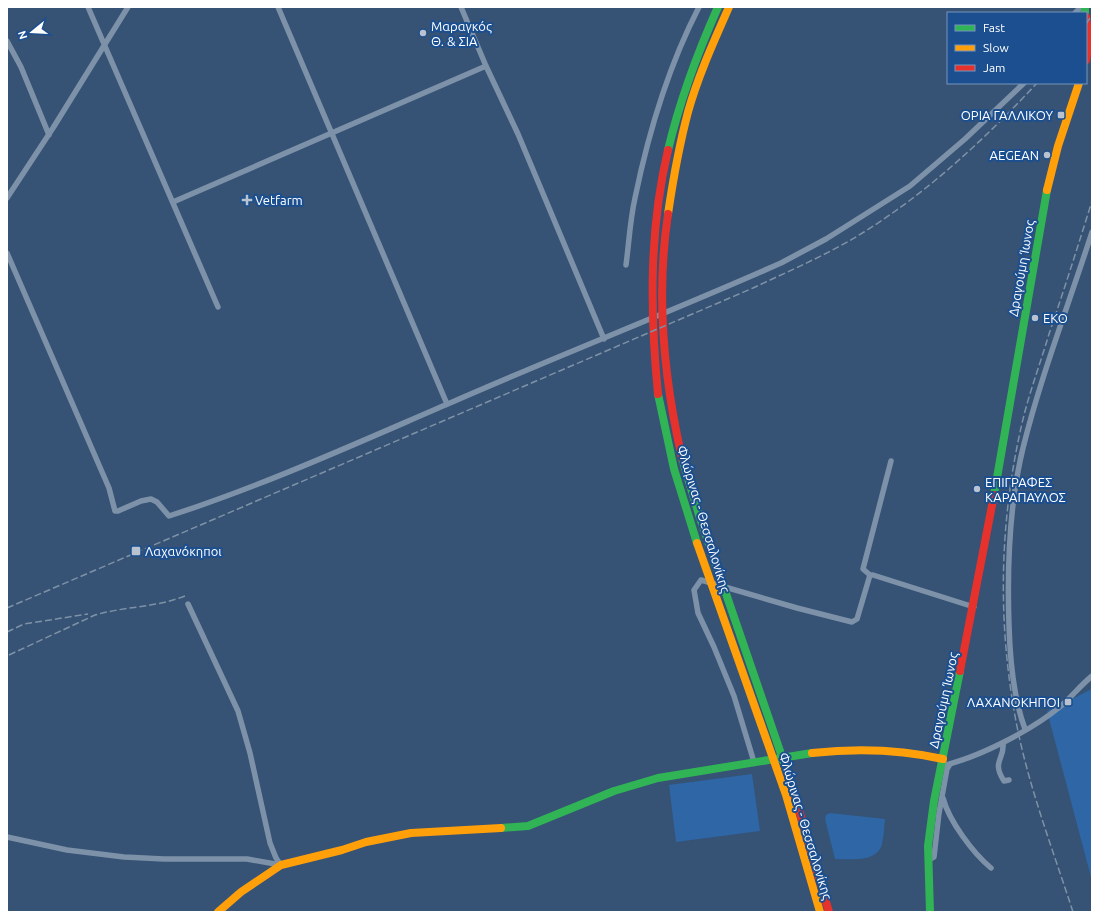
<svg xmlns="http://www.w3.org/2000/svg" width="1099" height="919" font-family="Ubuntu,sans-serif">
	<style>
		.green { fill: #2f66a5 }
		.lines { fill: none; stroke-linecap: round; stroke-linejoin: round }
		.street { stroke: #7d92a8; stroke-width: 5.5 }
		.fast { stroke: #30b455; stroke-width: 8 }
		.slow { stroke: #ff9f0a; stroke-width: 8 }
		.jam { stroke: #e5322d; stroke-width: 8 }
		.rail { stroke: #7e92a7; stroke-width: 1.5; stroke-dasharray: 7 3; stroke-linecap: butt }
		.poi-dot { fill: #b9c2ce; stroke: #1b4f8f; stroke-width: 1.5 }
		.labels { text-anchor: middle; stroke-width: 4; stroke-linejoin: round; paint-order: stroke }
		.poi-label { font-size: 13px; fill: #fff; stroke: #1b4f8f; text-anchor: start }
		.street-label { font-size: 13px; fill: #fff; stroke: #1b4f8f }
	</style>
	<rect width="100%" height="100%" fill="#365274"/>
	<path class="green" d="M1092,689V881L1047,711Z
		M752,774L760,831L676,842L669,785Z
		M830,813L885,819C884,827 884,836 882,844C877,863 850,859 835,859L825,819L826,815Z"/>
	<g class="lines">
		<path class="street" d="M88,7L218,307
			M278,7L447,404
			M461,7L486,66L518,134L604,339
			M1075,13L1081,7
			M7,41L21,67L49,135
			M7,198L53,128L128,7
			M173,202L486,66
			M7,253L109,488L115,511H118L141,501L151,499L157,502L169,516C265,485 357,443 450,403C559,355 671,312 781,263L826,239L910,186L965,139L1024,83
			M626,265C629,243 630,220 635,198C648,135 669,65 699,7
			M891,461L863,569L870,575H873L974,607
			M188,604L238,711L250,753L270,843L276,858L281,865
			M1025,729C1013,697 1010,660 1009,625C1007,567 1009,505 1023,448C1041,375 1069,304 1092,232
			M1003,743C1005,759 991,761 1004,781L1009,780
			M754,762L734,696L714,647L698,613L694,590L701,580L797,608L852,622L857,619L870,575
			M941,766C978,758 1032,730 1061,706C1072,696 1081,685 1092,676
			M943,798C949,821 973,853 991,868
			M7,837L67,850L124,857L164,859H247L281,865
			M928,860L934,857L939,813L947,769L950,764"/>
		<path class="fast" d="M1085,7V13
			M668,150C680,100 697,54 718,7
			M658,394L674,469L697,543
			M682,458L699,515L791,783
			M994,495L1047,190
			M501,828L528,826L614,791L658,778L812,753
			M930,912L928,846L934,801L960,671"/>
		<path class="slow" d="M1047,190L1058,146L1079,83
			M668,214C673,180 679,146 688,112C698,76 714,41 729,7
			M697,543L786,795L820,912
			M812,753C857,748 899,749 943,759
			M218,912L241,892L281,865L342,850L366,842L411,833L501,828"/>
		<path class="jam" d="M1086,17L1089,43L1086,60
			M668,214C656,294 664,380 682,458
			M658,394C650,312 649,230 668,150
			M960,671L994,495
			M791,783L829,912"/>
		<path class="rail" d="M1086,24L1092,15
			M7,608L753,288C791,270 829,254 864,232C928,192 986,138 1037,83
			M7,632L24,624L88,614
			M9,655L95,615C126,606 154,608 185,596
			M1073,912C1051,844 1024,775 1013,704C997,608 1001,509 1024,415C1031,388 1041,361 1049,334C1064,290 1078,246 1092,201"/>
	</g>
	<g class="poi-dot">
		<circle cx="423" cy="33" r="4"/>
		<rect x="1057" y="111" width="8" height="8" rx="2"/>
		<circle cx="1047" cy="155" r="4"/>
		<path d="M245 194h4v4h4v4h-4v4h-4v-4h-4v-4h4z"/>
		<circle cx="1035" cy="318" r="4"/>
		<circle cx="977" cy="489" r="4"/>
		<rect x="131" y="546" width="10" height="10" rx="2"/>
		<rect x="1064" y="698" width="8" height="8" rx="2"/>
	</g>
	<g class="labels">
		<g class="poi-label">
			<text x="431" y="31">Μαραγκός<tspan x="431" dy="15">Θ. &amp; ΣΙΑ</tspan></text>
			<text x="1053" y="120" text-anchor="end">ΟΡΙΑ ΓΑΛΛΙΚΟΥ</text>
			<text x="1039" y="160" text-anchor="end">AEGEAN</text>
			<text x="255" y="205">Vetfarm</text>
			<text x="1043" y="323">EKO</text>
			<text x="985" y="487">ΕΠΙΓΡΑΦΕΣ<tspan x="985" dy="15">ΚΑΡΑΠΑΥΛΟΣ</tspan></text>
			<text x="145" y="556">Λαχανόκηποι</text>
			<text x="1060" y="707" text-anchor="end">ΛΑΧΑΝΟΚΗΠΟΙ</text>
		</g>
		<g class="street-label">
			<text transform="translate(1021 268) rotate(-80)" y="5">Δραγούμη Ίωνος</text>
			<text transform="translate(704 519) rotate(73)" y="5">Φλώρινας - Θεσσαλονίκης</text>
			<text transform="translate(943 700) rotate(-78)" y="5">Δραγούμη Ίωνος</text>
			<text transform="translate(806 826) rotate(73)" y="5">Φλώρινας - Θεσσαλονίκης</text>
		</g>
	</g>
	<rect width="1099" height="919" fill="none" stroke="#ffffff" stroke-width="16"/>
	<rect x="947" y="12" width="140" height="72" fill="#1b4f8f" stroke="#7695bc"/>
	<rect x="955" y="25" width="20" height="6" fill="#30b455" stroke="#7695bc"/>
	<text x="983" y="32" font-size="12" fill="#ffffff">Fast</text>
	<rect x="955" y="45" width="20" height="6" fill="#ff9f0a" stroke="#7695bc"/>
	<text x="983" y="52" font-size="12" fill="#ffffff">Slow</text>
	<rect x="955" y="65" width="20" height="6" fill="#e5322d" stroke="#7695bc"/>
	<text x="983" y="72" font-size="12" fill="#ffffff">Jam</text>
	<g transform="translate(32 32) rotate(252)" stroke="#1b4f8f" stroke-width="3" paint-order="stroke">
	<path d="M0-3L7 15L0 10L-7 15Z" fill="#ffffff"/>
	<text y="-6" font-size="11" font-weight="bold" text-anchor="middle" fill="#ffffff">N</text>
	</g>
</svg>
